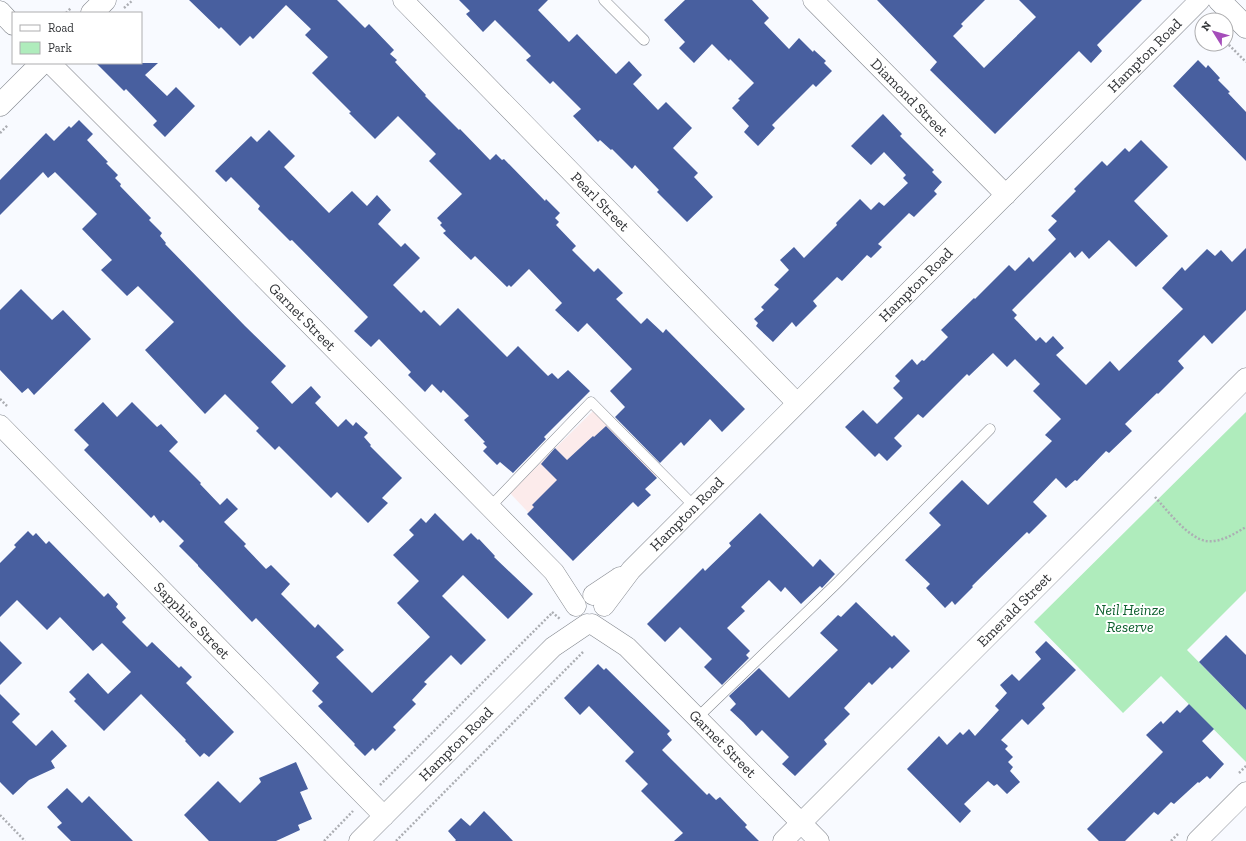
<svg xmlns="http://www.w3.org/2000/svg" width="1246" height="841" font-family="'Zilla Slab',serif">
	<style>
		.commercial { fill: #fcebeb }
		.green { fill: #afecbc }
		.building { fill: #485f9f }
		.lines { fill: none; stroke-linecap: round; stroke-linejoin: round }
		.service-casing { stroke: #83878e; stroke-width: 11 }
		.minor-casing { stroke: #83878e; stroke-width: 21 }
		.tertiary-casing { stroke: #83878e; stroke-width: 23 }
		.secondary-casing { stroke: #83878e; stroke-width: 23 }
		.path { stroke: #acaeb3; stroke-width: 2.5; stroke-dasharray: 2 2; stroke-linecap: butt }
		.service { stroke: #fff; stroke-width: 10 }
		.minor { stroke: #fff; stroke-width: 20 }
		.tertiary { stroke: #fff; stroke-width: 22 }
		.secondary { stroke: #fff; stroke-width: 22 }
		.labels { text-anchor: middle; stroke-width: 4; stroke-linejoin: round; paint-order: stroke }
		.street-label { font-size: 15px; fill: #313336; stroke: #fff }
		.park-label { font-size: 15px; font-style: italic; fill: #0d5f2d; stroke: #fff }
	</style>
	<rect width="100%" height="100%" fill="#f8faff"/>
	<path class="commercial" d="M593,411L657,476L573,560L510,493Z"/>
	<path class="green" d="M1246,412V591L1187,650L1246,710V762L1161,676L1123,713L1034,622Z"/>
	<path class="building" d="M189,0H337L365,28L369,24L394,50L390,54L397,60L395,62L426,95L425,96L459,130L460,129L490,160L496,154L502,160L504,159L545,201L546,199L560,213L555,218L559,222L556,225L576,246L572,250L594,272L598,268L623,293L616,299L641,324L647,318L663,333L666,329L745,409L722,432L710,419L684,446L681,442L660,463L615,417L625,407L610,391L632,369L587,323L578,332L555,310L562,303L529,269L511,287L509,285L507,287L475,256L471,260L443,233L446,231L440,225L442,223L437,218L462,194L429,161L436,154L398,116L375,139L349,113L351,112L312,73L328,57L305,35L311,29L286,5L253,39L250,36L240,46L221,27L219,29Z
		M459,0H548L538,10L569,42L577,34L616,74L629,61L642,75L633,84L658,110L666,102L692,128L673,148L698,173L694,177L713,197L687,222L657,192L659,190L635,165L632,169L612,149L611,150L600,140L598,142L573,116L581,109L553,81L550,84L526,60L531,56L495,20L483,32L466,14L470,11Z
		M685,0H752L769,18L764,23L789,49L799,38L813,52L814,50L826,61L824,63L832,71L816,87L813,84L772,125L775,128L758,146L744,132L749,126L732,108L740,100L738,99L754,83L730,59L729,61L712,44L694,63L679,48L685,42L664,20Z
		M877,0H985L961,24L963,26L953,36L984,68L1036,17L1019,0H1142L1097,45L1102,51L1091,63L1079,51L995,134L930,70L937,62Z
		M1198,60L1206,68L1208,65L1220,78L1218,80L1230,92L1228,93L1246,112V161L1173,86Z
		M96,63H158L145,75L167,96L176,87L195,106L165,137L153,125L157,121L126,89L124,91Z
		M883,114L902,134L900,136L934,170L932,172L942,182L934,191L937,194L914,217L909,213L878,244L882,247L871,258L867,255L842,281L837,277L813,301L817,306L796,327L792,322L773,342L756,326L758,323L754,319L764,310L761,307L779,289L774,285L789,270L780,260L794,247L804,258L837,225L836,223L860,199L871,210L879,202L884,206L908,183L903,178L906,175L884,152L871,165L851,146Z
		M79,120L93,134L87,140L108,162L106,163L118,175L115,178L121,184L120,186L151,218L149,220L162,233L160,236L166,243L165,244L245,326L286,366L271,382L292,404L311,386L321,397L315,403L338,427L346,419L353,426L356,422L368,433L364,437L371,445L370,446L402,478L382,498L388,503L368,523L337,492L331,498L279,446L275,450L256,431L259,428L225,394L205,414L145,350L174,322L138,286L127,296L101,270L112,260L82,229L97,214L55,172L48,178L43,172L0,215V180L46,133L54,141L69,126L71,128Z
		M269,130L295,156L284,167L329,213L352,191L367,206L377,195L391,210L378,224L401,247L405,243L420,258L393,285L421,313L424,310L440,326L458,308L507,357L518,346L548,376L552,373L558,379L568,370L590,391L544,437L546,439L513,473L500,462L497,465L483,451L487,447L483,443L485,442L464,420L469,416L443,390L441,393L432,384L425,392L408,375L411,372L379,339L371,347L354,331L368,317L292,240L290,241L258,209L260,206L231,177L226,182L215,171L251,136L257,142Z
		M1141,140L1168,167L1134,201L1168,236L1136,267L1109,240L1089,259L1082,251L1075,258L1070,252L1012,310L1017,315L1014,318L1036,341L1040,337L1046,343L1053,336L1064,348L1056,355L1086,385L1110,361L1119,371L1183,309L1162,288L1182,267L1185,271L1207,249L1215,256L1221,250L1232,262L1246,248V310L1212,344L1204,335L1178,361L1184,368L1158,394L1157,393L1125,424L1132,431L1109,453L1106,451L1077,481L1075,480L1066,488L1056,478L1033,502L1047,516L1029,534L1027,532L972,586L973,587L955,605L952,601L945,608L926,588L930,584L905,560L941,525L929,513L962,480L988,505L1052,441L1045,435L1061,419L1033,391L1040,384L1015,359L1007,367L993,353L969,376L967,374L923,418L918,414L894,438L902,446L887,461L879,453L875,457L845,427L863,410L877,424L903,398L893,388L900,381L895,376L912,359L917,365L922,360L924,361L948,337L941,330L974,298L975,299L1009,265L1015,271L1029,257L1033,262L1056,239L1048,230L1057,221L1051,216L1076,191L1074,189L1102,161L1107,166L1125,148L1129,152Z
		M21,289L52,320L63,310L91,339L34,395L28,388L22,393L0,370V310Z
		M103,402L117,417L132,402L157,427L161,424L178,442L169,451L201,483L200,484L220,505L227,498L238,509L224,522L246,544L244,546L266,569L271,565L290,584L281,594L315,628L318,624L344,650L336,657L372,693L430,637L397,603L419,581L393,555L414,535L409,530L421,518L426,523L435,513L463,541L471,533L478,540L479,539L495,556L494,557L533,594L508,619L463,575L442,596L486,640L461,665L451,655L424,682L427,684L412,700L416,704L393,727L396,730L375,751L373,748L365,756L354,745L355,744L318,706L323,702L312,691L319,683L256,618L252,622L198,566V565L179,546L184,541L163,520L160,523L154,515L151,518L84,450L89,445L74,430Z
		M606,426L657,478L645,489L651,495L638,507L633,502L573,561L527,514L534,507L532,505L557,480L541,464L555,448L567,460L593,436L594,437Z
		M760,513L813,567L820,559L835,574L822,588L820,586L801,604L785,587L781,592L769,580L741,607L745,611L727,628L750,651L746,655L749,658L722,685L704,667L712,659L680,627L665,642L647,624L703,568L705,571L731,546L729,543Z
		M28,531L33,536L36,533L46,544L49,541L104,597L108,593L118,604L116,607L126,618L122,622L147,647L152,642L179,668L181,666L192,677L186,683L234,732L209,757L204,753L200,757L185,741L186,740L141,694L104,731L74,701L76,699L69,692L88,673L108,694L131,672L102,643L93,651L60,617L47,630L17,600L0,617V563L16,547L14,545Z
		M856,602L892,637L894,635L910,651L892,669L890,667L872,685L869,682L844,708L850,714L824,740L827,744L795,776L782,764L789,757L762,730L756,736L743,722L730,710L736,704L729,696L759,668L789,698L838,650L820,633L838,615L841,617Z
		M1226,635L1246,655V710L1199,662Z
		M0,641L22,663L0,685Z
		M1046,641L1076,670L1042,704L1045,708L1028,725L1022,719L1001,740L1008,746L1005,749L1013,757L1008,762L1013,767L1010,771L1020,782L1007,794L997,784L994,786L988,781L964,804L971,811L960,823L907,769L939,736L947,745L960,732L963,735L969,729L975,736L999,710L995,706L1007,693L1000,685L1012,674L1019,681L1041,659L1035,652Z
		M598,664L604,670L606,668L670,731L667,734L672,740L662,750L707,795L709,793L716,800L720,797L747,825L745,827L759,841H674L683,833L641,791L648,784L625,761L634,752L589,706L580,715L564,698Z
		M0,694L20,714L12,722L36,746L52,730L67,746L51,761L55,768L29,780L13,795L0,782Z
		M1189,704L1214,729L1202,741L1224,764L1210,779L1207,776L1199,783L1198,782L1174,804L1171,802L1158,815L1154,812L1125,841H1099L1087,829L1163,752L1146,735L1161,721L1163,724L1177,710L1180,713Z
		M296,762L308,789L300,792L312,819L298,825L300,830L276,841H209L184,815L218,781L240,803L261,782L259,778Z
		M67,788L82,803L89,796L133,841H71L57,827L62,823L47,807Z
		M484,811L492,819L513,841H455L456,840L448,831L461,818L470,826Z"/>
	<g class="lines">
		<defs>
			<path id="service" d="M604,0L644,40
				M490,507L591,402L694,506
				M697,718L836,584L990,429"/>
			<g id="minor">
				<path id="s1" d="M403,0L797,403"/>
				<path id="s2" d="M813,0L1006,195"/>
				<path d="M0,11L13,25"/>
				<path id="s3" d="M50,63L190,203L554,572L576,606"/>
				<path id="s4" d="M0,425L384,816"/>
				<path d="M593,595L620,577"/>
				<path id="s5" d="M604,606L631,570L1200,0"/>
				<path id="s6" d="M592,624L627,647L819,841"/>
				<path id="s7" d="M359,841L553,647L587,624"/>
				<path id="s8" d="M783,841L1246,378"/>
				<path d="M1197,841L1246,792"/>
			</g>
			<path id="tertiary" d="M92,13L105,0
				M0,105L42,63"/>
			<path id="secondary" d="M1219,0L1246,27"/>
		</defs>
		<use href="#service" class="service-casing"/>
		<use href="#minor" class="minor-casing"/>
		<use href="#tertiary" class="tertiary-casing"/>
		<use href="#secondary" class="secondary-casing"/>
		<path class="path" d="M124,8L133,0
			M66,13L71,8
			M1226,42L1246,62
			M0,133L8,125
			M0,399L7,406
			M1155,497C1167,510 1188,538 1206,541C1220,543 1234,534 1246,527
			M552,612L560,619
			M1239,773L1246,766
			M380,785L552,613
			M0,815L25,841
			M324,841L353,811
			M396,841L583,652
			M1171,841L1178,834"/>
		<use href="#service" class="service"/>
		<use href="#minor" class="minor"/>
		<use href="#tertiary" class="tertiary"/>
		<use href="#secondary" class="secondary"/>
	</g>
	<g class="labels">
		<g class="street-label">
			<text dy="5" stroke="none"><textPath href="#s5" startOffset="772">Hampton Road</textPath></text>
			<text dy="5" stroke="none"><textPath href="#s2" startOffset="137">Diamond Street</textPath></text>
			<text dy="5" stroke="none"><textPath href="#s1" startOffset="282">Pearl Street</textPath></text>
			<text dy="5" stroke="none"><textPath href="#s5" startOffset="448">Hampton Road</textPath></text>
			<text dy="5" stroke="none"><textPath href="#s3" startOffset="358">Garnet Street</textPath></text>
			<text dy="5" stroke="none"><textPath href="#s5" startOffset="124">Hampton Road</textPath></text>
			<text dy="5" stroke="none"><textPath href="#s8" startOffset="327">Emerald Street</textPath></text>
			<text dy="5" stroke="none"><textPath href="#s4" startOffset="274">Sapphire Street</textPath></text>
			<text dy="5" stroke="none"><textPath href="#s7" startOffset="137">Hampton Road</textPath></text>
			<text dy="5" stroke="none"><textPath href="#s6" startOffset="178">Garnet Street</textPath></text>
		</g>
		<g class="park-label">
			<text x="1130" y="615">Neil Heinze<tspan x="1130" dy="17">Reserve</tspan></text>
		</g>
	</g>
	<rect x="12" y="12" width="130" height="52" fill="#ffffff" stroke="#adadaf"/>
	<rect x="20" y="25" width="20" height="6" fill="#ffffff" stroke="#adadaf"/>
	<text x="48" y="32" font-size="12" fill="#313336">Road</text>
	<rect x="20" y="42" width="20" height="12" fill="#afecbc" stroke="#adadaf"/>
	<text x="48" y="52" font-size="12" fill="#313336">Park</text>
	<g transform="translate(1214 32) rotate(307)"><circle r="19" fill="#ffffff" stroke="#adadaf"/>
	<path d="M0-3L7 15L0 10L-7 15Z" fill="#a54dba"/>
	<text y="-6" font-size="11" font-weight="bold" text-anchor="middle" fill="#313336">N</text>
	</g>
</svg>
